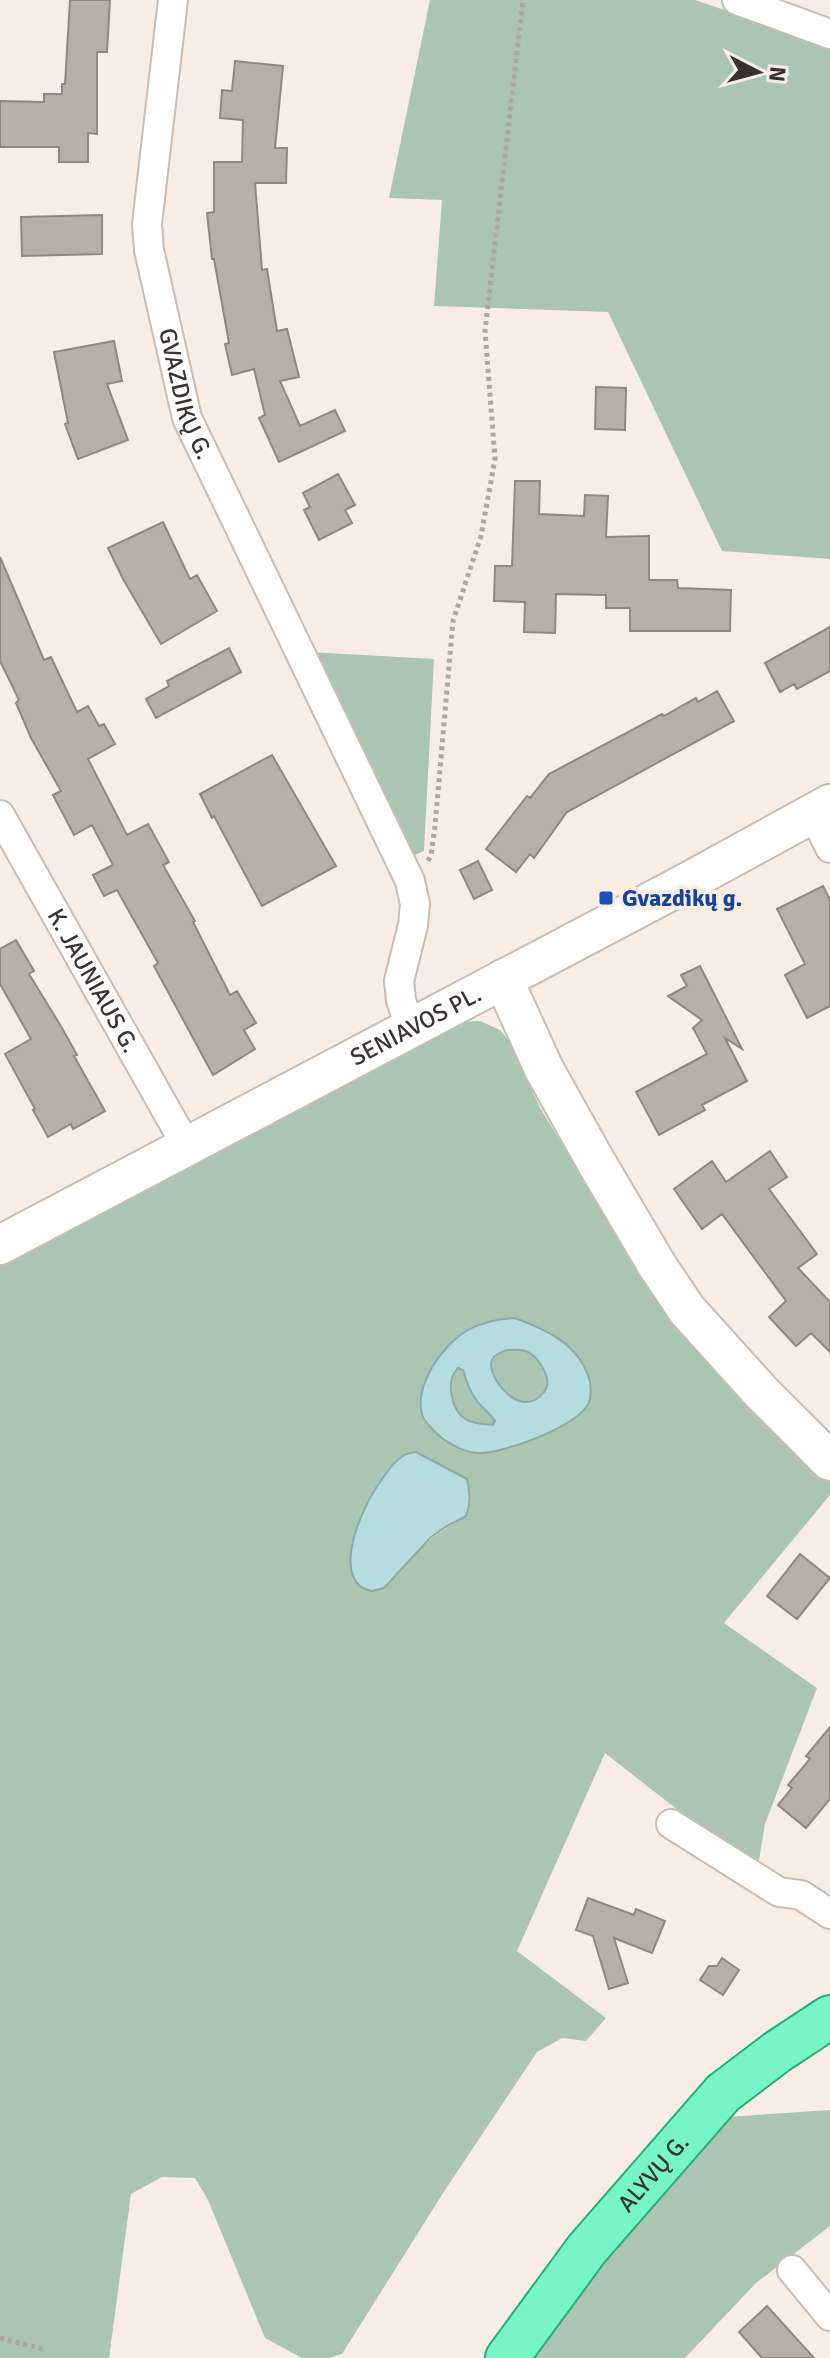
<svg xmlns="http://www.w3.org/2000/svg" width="830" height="2358" font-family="Signika,sans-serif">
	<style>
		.green { fill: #aac6b3; fill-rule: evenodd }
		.water { fill: #b5ddde; stroke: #90aaaa; stroke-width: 2; fill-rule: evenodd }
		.building { fill: #b9aea6; stroke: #92877f; stroke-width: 2 }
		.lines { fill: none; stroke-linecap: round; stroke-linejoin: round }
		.street-casing { stroke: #c8bdb5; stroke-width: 32 }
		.secondary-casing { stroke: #c8bdb5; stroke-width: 42 }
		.primary-casing { stroke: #27ac7c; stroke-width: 46 }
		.path { stroke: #afa6a0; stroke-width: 5; stroke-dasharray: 4 4; stroke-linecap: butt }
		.street { stroke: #fff; stroke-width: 28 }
		.secondary { stroke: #fff; stroke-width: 38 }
		.primary { stroke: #78f4c9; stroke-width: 42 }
		.transit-dot { fill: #1a4fb4; stroke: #f8ede4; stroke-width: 3 }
		.labels { text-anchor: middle; stroke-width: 8; stroke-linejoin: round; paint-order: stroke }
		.street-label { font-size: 24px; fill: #383330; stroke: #f8ede4 }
		.transit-label { font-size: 24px; font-weight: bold; fill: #164399; stroke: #f8ede4; text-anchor: start }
	</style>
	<rect width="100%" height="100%" fill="#f8ede4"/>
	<path class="green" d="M430,0H695L830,46V559L722,551L608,312L434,306L442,200L389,198Z
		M310,652L434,659L424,851L412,856Z
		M480,1021L500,1030L512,1044L540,1108L645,1275L830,1482V1495L724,1623L817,1688L765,1824L757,1872L605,1753L517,1951L606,2018L586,2041L562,2038L537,2052L445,2190L342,2354L329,2358H302L265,2338L208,2200L195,2178L162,2177L131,2194L109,2358H0V1266L455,1022ZM542,1328L573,1349L587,1370L572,1419L443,1440L441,1354ZM415,1452L446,1469L459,1474L466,1516C430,1534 410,1559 384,1588L351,1546L365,1508L381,1479Z
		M507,1350C514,1350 520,1349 526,1352C539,1357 554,1380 544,1393C520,1423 485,1374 492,1360C494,1354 502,1352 507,1350Z
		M459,1368L463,1370C466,1381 470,1391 477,1401C482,1408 490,1413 495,1421L493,1425C484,1424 475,1424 467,1420C450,1411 445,1381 459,1368Z
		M830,2110V2226L756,2283L685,2358H526L603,2256L726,2117Z"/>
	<path class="water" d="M515,1318C547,1330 581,1345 590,1382C591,1389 591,1400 587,1406C572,1428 503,1454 477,1453C462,1452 444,1441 434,1431C431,1427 425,1422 423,1417C412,1387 443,1344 468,1330C483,1322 497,1319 515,1318ZM507,1350C514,1350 520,1349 526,1351C539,1357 554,1380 544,1392C520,1423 485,1374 492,1360C494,1354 502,1352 507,1350ZM458,1368L463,1370C466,1381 470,1392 477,1401C482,1408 490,1413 495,1421L493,1425C484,1424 475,1424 467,1420C451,1411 445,1381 458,1368Z
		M416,1452L467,1479C470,1493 471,1503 466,1516L445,1527L430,1538L384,1588L372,1591C368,1590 363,1589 360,1586C330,1560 378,1472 404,1455C406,1454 413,1452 416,1452Z"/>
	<path class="building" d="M70,0H110L107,52H97V134L88,133V162H59V147H0V101L44,102V94H62V84H65Z
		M235,61L283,66L275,148H287L286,183H255L262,270L267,269L277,331L287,329L299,377L280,381L300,426L335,410L345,431L279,462L259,418L265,415L254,369L232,375L225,344L229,343L214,259H212L207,213L214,212V162H242L243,120L220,118L222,90L232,91Z
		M102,215V254L22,256L21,217Z
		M114,341L122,381L107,384L128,440L78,459L65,424L68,423L54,352Z
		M596,387L626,388L625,430L595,429Z
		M338,474L355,505L345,510L352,523L319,540L304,510L310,507L303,493Z
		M515,481H540L539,514L584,516L585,495L608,496L606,537L649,536V580H677L678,588L731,590L730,631H630V608H606V595L556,594L555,633L524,632L525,602L494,601L495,566H512Z
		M163,522L190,579L197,575L217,611L161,644L123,579L108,548Z
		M0,557L44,660L51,657L77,712L88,706L99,726L104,724L115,744L88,759L127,835L148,824L169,862L163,865L195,921L193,922L230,995L237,991L256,1023L244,1030L255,1049L213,1075L154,966L158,963L117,890L104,896L93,875L113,865L92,825L74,835L53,795L61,791L31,738L16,703L19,700L0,661Z
		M830,627V671L797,689L794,684L780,692L765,663Z
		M229,648L241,672L156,718L146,699L169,686L167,681Z
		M717,691L734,721L567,812L534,858L530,854L516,872L486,849L527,796L530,798L549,774L662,714L664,716L696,698L698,702Z
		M272,755L336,866L262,906L214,816L212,818L200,794Z
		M478,861L492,890L474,899L460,870Z
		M823,886L830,900V1006L807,1018L785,975L805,964L777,909Z
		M16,940L34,971L29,974L62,1028L77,1055L74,1056L105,1111L73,1129L71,1124L48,1137L33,1110L35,1109L5,1054L31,1039L0,984V949Z
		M700,966L742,1049L725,1038L747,1081L702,1105L705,1110L659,1135L636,1092L707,1054L693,1028L702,1020L668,996L687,986L681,975Z
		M770,1151L787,1177L769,1189L817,1254L798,1268L830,1302V1352L811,1333L796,1346L769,1317L786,1301L722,1214L702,1229L674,1189L712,1161L726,1182Z
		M800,1554L830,1578L797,1619L767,1596Z
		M830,1727V1799L806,1828L778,1805L792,1788L788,1785L810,1759L806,1756Z
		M588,1898L634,1915L636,1909L665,1921L652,1953L614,1938L628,1983L609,1989L593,1936L576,1930Z
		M722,1958L739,1970L723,1995L700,1980L709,1966H717Z
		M767,2306L814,2358H762L739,2332Z"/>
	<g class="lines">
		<defs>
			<g id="street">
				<path id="s1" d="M173,0L147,224L149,250L187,418L410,881L415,904L413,925L399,981L401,1000L410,1028"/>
				<path d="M737,0L830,34"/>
				<path d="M813,813L830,848"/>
				<path id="s2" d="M0,815L187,1147"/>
				<path d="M671,1824L779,1892L801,1895L830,1914"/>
				<path d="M792,2270L830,2316"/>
			</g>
			<g id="secondary">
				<path d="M503,979L544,1069L596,1162L658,1267L687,1310L761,1392L830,1461"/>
				<path id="s3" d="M0,1245L684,884L830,804"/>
			</g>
			<g id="primary">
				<path id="s4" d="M507,2358L587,2249L723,2093L777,2052L830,2017"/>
			</g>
		</defs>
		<use href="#street" class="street-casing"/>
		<use href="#secondary" class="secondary-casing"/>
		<use href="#primary" class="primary-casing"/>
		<path class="path" d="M428,861L431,855L435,826L453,621L481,536L495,459L485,331L523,0
			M0,2338L43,2349"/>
		<use href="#street" class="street"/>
		<use href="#secondary" class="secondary"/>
		<use href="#primary" class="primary"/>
	</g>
	<rect class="transit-dot" x="598" y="890" width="16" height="16" rx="4"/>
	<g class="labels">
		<g class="street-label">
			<text dy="8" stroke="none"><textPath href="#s1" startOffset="400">GVAZDIKŲ G.</textPath></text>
			<text dy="8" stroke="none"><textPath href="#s2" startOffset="190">K. JAUNIAUS G.</textPath></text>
			<text dy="8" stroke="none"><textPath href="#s3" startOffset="470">SENIAVOS PL.</textPath></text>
			<text dy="8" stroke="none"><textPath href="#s4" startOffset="236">ALYVŲ G.</textPath></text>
		</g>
		<g class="transit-label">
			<text x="622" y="906">Gvazdikų g.</text>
		</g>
	</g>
	<g transform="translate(758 72) rotate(96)" stroke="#f8ede4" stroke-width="6" paint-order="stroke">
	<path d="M0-6L14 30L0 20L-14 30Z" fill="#383330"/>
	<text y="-12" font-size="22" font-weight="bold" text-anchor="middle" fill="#383330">N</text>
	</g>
</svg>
